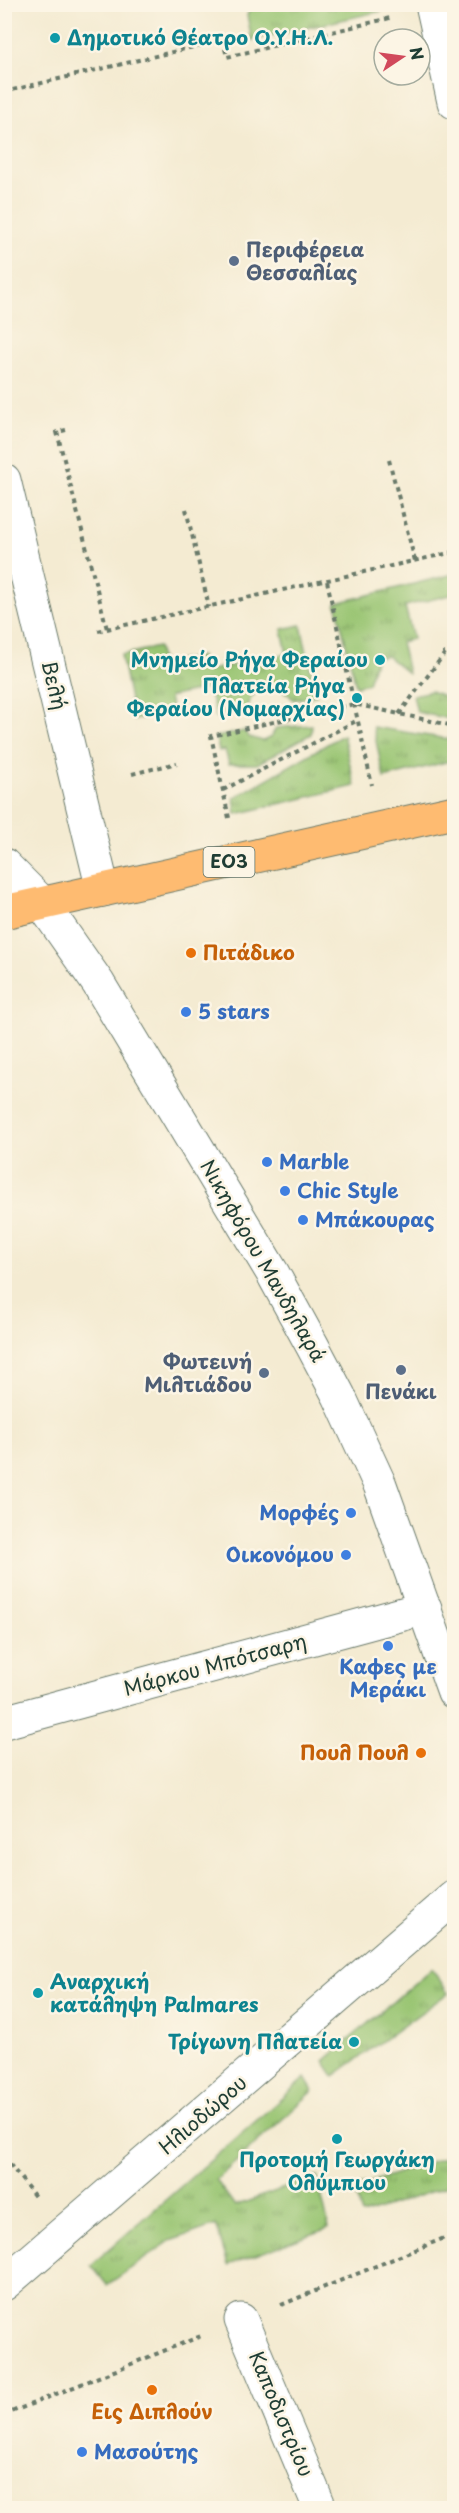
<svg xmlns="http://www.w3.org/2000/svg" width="459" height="2513" font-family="'Playpen Sans',sans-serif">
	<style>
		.grass { fill: url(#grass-tufts); stroke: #5c8153; stroke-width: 1.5 }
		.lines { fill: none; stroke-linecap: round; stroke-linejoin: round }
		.pedestrian-casing { stroke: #6a7a6b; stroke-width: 35 }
		.minor-casing { stroke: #6a7a6b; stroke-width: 35 }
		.tertiary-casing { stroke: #6a7a6b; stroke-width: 35 }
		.primary-casing { stroke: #6a7a6b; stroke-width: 35 }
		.path { stroke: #6a7a6b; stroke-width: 4; stroke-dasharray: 4.5 4.5; stroke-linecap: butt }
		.pedestrian { stroke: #fff; stroke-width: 33 }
		.minor { stroke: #fff; stroke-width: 33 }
		.tertiary { stroke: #fff; stroke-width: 33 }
		.primary { stroke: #febb71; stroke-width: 33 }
		.culture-dot { fill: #0f9aa8; stroke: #fcf5e5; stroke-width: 2 }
		.service-dot { fill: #5c6f8a; stroke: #fcf5e5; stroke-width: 2 }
		.food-dot { fill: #e8710a; stroke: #fcf5e5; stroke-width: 2 }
		.shop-dot { fill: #3f7fe0; stroke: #fcf5e5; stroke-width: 2 }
		.labels { text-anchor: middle; stroke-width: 5; stroke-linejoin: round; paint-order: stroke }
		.shield { fill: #fcf5e5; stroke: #617469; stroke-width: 1.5 }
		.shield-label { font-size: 18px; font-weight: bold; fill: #1f3d34 }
		.culture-label { font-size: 20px; font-weight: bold; fill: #0d838f; stroke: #fcf5e5; text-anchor: end }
		.service-label { font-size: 20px; font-weight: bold; fill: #4e5e75; stroke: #fcf5e5; text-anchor: start }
		.street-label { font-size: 20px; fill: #1f3d34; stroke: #fcf5e5 }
		.food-label { font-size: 20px; font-weight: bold; fill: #c56008; stroke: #fcf5e5; text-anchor: start }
		.shop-label { font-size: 20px; font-weight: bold; fill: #366cbe; stroke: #fcf5e5; text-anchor: start }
	</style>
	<defs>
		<pattern id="grass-tufts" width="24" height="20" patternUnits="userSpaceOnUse" patternTransform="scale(1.5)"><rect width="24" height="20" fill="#99c572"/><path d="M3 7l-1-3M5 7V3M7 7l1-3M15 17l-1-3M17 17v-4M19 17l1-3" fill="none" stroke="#7ca15e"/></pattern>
	</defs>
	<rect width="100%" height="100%" fill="#fcf5e5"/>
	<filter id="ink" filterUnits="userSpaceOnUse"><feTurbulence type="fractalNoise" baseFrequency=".0167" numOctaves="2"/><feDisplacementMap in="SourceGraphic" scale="12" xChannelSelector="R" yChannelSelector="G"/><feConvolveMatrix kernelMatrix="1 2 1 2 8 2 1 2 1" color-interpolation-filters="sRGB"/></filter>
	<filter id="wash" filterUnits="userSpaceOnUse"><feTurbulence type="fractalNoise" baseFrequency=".008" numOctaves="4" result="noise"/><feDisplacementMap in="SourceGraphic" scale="24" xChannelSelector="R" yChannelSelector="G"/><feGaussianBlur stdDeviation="1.35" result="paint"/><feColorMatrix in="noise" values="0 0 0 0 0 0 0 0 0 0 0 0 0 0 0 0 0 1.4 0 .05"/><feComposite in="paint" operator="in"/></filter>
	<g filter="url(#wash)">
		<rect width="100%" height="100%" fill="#f4ebd2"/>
		<path class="grass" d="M254,4L381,5L382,11L252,40L247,15Z
			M454,574V594L405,606L413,639L401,642L408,673L387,656L376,658L368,683L356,686L336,603Z
			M301,625L316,695L294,700C276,679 253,685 245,711L216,717L209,688L169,697L172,712L134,720L121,655L158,647L162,664L201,656L206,671L287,654L282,629Z
			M431,691L454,700V720L417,712L413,695Z
			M312,725L311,734L257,764H229L225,750L219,751L216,737L244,731L249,737L263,741L271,737L276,728Z
			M373,727L454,740V760L384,778Z
			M343,735L355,786L236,814L234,798Z
			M432,1968L448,1993L334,2076L324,2061Z
			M305,2078L313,2091L216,2180L235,2206L317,2176L329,2228L228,2265L216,2225L170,2241L107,2285L91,2265Z
			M454,2154V2184L362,2215L353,2188Z"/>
	</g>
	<g filter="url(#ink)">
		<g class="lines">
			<defs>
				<path id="pedestrian" d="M241,2320L320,2508"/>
				<path id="minor" d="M4,480L103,890
					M4,1722L425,1608
					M4,2284L454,1897"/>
				<path id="tertiary" d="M432,4L454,102
					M4,865L42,903L98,983L272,1272L312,1345L339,1396L380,1485L454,1692"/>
				<path id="primary" d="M4,912L454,812"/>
			</defs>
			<use href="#pedestrian" class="pedestrian-casing"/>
			<use href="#minor" class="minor-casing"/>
			<use href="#tertiary" class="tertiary-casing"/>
			<use href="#primary" class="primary-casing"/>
			<path class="path" d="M4,92L223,40L227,57L390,18
				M66,430L57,432L107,629
				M389,460L415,561
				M186,509L209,607
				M327,581L372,785
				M98,631L454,552
				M399,714L445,653L454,651
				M132,774L177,763
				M223,790L358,720
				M229,818L211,736L354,704L454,726
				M4,2157L36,2198
				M281,2305L454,2234
				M4,2415L201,2336"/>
			<use href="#pedestrian" class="pedestrian"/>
			<use href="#minor" class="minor"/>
			<use href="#tertiary" class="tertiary"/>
			<use href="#primary" class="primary"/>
		</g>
	</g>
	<g class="culture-dot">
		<circle cx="55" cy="38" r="6"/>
		<circle cx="380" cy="660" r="6"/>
		<circle cx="357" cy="698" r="6"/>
		<circle cx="38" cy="1993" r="6"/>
		<circle cx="354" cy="2042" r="6"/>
		<circle cx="337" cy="2139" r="6"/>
	</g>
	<g class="service-dot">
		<circle cx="234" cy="261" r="6"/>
		<circle cx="401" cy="1370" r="6"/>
		<circle cx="264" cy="1373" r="6"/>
	</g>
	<g class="food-dot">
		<circle cx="191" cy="953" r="6"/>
		<circle cx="421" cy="1753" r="6"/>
		<circle cx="152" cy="2390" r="6"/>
	</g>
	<g class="shop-dot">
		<circle cx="186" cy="1012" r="6"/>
		<circle cx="267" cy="1162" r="6"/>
		<circle cx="285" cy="1191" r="6"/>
		<circle cx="303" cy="1220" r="6"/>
		<circle cx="351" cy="1513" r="6"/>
		<circle cx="346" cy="1555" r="6"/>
		<circle cx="388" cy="1646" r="6"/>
		<circle cx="82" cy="2452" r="6"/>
	</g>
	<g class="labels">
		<rect class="shield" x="203.5" y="847" width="51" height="30" rx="4.5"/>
		<g class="shield-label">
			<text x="229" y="868">ΕΟ3</text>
		</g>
		<g class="culture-label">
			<text x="67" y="45" text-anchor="start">Δημοτικό Θέατρο Ο.Υ.Η.Λ.</text>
			<text x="368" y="667">Μνημείο Ρήγα Φεραίου</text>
			<text x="345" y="693">Πλατεία Ρήγα<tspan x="345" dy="23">Φεραίου (Νομαρχίας)</tspan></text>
			<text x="50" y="1989" text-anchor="start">Αναρχική<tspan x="50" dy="23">κατάληψη Palmares</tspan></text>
			<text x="342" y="2049">Τρίγωνη Πλατεία</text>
			<text x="337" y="2167" text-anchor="middle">Προτομή Γεωργάκη<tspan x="337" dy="23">Ολύμπιου</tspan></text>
		</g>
		<g class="service-label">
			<text x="246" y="257">Περιφέρεια<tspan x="246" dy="23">Θεσσαλίας</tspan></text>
			<text x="252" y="1369" text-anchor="end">Φωτεινή<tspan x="252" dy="23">Μιλτιάδου</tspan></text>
			<text x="401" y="1399" text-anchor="middle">Πενάκι</text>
		</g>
		<g class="street-label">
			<text transform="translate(54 685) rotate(76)" y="7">Βελή</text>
			<text transform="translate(263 1261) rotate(60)" y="7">Νικηφόρου Μανδηλαρά</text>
			<text transform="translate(215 1665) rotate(-15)" y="7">Μάρκου Μπότσαρη</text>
			<text transform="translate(203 2115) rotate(-41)" y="7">Ηλιοδώρου</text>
			<text transform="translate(281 2414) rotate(67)" y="7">Καποδιστρίου</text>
		</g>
		<g class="food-label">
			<text x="203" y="960">Πιτάδικο</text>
			<text x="409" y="1760" text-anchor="end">Πουλ Πουλ</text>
			<text x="152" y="2419" text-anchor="middle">Εις Διπλούν</text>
		</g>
		<g class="shop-label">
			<text x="198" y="1019">5 stars</text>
			<text x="279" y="1169">Marble</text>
			<text x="297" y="1198">Chic Style</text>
			<text x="315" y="1227">Μπάκουρας</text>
			<text x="339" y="1520" text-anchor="end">Μορφές</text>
			<text x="334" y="1562" text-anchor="end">Οικονόμου</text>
			<text x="388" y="1674" text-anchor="middle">Καφες με<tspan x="388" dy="23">Μεράκι</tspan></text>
			<text x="94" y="2459">Μασούτης</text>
		</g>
	</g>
	<rect width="459" height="2513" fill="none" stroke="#fcf5e5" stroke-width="24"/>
	<g transform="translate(402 57) rotate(77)"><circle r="28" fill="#fcf5e5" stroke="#a4ab9e" stroke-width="1.5"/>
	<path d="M0-4.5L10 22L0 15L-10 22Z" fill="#d1495b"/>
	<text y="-9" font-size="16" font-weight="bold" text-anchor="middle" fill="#1f3d34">N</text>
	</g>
</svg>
